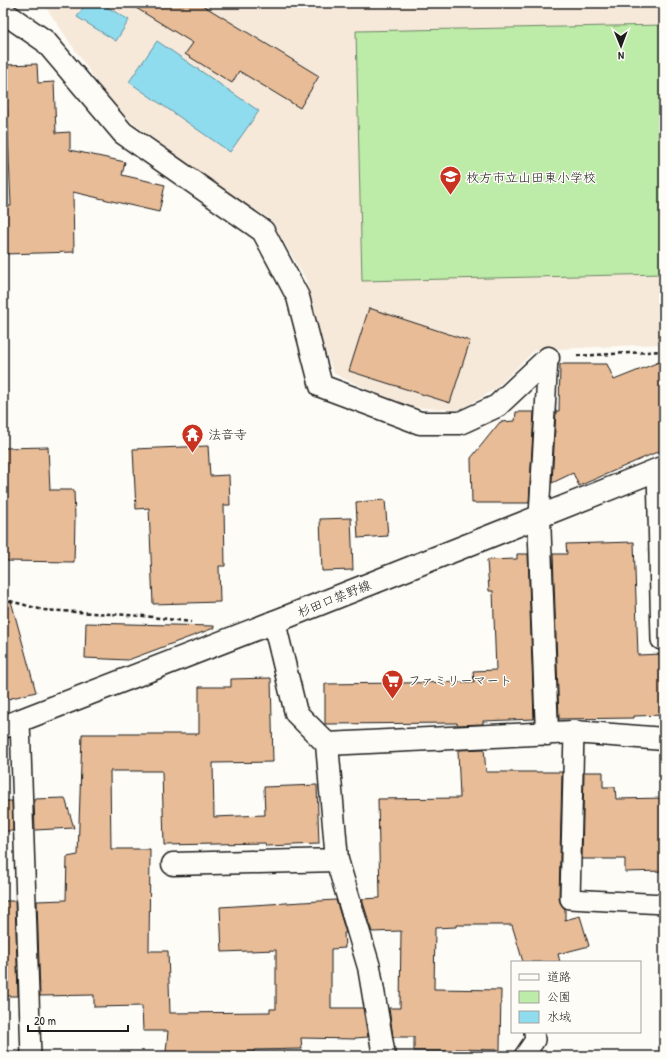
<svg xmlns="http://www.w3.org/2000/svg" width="667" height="1059" font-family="'Patrick Hand','Klee One',sans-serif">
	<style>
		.built { fill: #f6e9da }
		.green { fill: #bdeba8; stroke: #6c8462 }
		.water { fill: #8fdcef; stroke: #618f9b }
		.building { fill: #e7bc97; stroke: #1c1c1c }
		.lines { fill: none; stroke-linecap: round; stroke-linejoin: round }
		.lane-casing { stroke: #1c1c1c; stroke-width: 22 }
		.street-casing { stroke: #1c1c1c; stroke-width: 25 }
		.secondary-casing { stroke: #1c1c1c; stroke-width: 25 }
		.path { stroke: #1c1c1c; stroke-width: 2.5; stroke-dasharray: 4 3; stroke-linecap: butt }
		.lane { stroke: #fdfcf7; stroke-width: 19 }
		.street { stroke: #fdfcf7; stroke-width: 22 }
		.secondary { stroke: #fdfcf7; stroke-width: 22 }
		.labels { text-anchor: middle; stroke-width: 3; stroke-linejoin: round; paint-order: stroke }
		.poi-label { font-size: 13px; fill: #1c1c1c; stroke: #fdfcf7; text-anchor: start }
		.street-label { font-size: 13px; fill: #1c1c1c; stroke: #fdfcf7 }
	</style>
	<rect width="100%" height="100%" fill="#fdfcf7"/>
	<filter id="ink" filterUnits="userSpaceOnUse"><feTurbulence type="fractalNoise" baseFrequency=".025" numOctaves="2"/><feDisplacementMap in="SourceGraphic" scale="8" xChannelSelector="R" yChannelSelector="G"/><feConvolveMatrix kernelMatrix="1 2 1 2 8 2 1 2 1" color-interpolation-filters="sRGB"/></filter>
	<g filter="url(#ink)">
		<path class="built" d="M43,3H664V344L535,350L494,390L460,410L407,407L334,374L324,348L306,280L271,220L201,174L130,121L105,94Z"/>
		<path class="green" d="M664,25V274L362,281L356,31Z"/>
		<path class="water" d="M86,3H100L129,20L116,41L77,17Z
			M157,41L259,111L230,152L129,82Z"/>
		<path class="building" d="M128,3H199L319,76L300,108L239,71L232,83L185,54L193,43Z
			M37,64L38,83L54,82L56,133L70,132V150L125,162L122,175L165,185L159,212L73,192L74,252L4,254L3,206H11L7,109H3V65Z
			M369,308L470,341L450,403L349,371Z
			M664,360V449L579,486L573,473L552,483L556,411H559L560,364H607L614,380Z
			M516,412H534L529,503H472L471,458L500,422L515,421Z
			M208,446L210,476L229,475L230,505H224L225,566H219L220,602L153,604L149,508L136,509L133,449Z
			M48,447L50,490H74L75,519L74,562L3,561V448Z
			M385,500L388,536L358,538L356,502Z
			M351,518L353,570L322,571L320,519Z
			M634,542L638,655L664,654V715L634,716V718L559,719L553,554H567L566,544Z
			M517,554H528L534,719L483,721V724L457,725V723L325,724V684L474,682L473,671L496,670L493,591H489L487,560L517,559Z
			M11,601L36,692L8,699L3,682V602Z
			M86,623L214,626V628L128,660L85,658Z
			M271,678L273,762L213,763L214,817L265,815L264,787L317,785L319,844L266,846L265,843L164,845L162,771H110L111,849H150L149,951H168L170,1013L270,1012V1009H276V950L222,952L220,907L336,900L346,933H344L345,948L331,949V1008H363L368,1037L355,1038V1039L301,1038L302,1049L254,1050V1052H166L168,1031H143L142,1006L94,1007V995L40,996L37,901L66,900L67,857L78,855L82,734H199V687H231V679Z
			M484,749L486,772H562L559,899L561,904L565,909V920L580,916L589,946L558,954L560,962H523L512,925H456V927L435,928L434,989L501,990L500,1050L456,1049V1051H414V1037H393L389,1008H400L401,931L372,932L362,899L380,898L378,799L460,798L458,750Z
			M584,772H603V787H615L616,799L664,798V871L625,872V859H582Z
			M65,798L74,828L35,830L34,799Z
			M3,801H12L13,831H3Z
			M3,901H15L18,996H3Z"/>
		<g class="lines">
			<defs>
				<path id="lane" d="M657,469L661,640
					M539,516L548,358
					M20,720L31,1056
					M574,732L570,899L664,904
					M524,1056L535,1040L534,1032"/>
				<path id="street" d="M3,12L45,41L123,133L263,231L298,297L321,386L420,423H460L497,406L548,358
					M539,516L547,734
					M274,622L296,713L327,744L337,860L369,967L384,1056
					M327,744L574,732L664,739
					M173,864L337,860"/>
				<path id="secondary" d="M3,727L274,622L664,467"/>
			</defs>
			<use href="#lane" class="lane-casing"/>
			<use href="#street" class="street-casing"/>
			<use href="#secondary" class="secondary-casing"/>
			<path class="path" d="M577,356L664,351
				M3,599L43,610L144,616L191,622"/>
			<use href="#lane" class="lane"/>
			<use href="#street" class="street"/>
			<use href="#secondary" class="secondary"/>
		</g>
	</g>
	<defs>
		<symbol id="school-pin" viewBox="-11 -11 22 30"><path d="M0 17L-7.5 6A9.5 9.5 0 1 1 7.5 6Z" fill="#c8321e" stroke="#fdfcf7"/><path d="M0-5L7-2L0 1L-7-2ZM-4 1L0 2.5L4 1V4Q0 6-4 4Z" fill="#fff"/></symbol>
		<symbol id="temple-pin" viewBox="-11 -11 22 30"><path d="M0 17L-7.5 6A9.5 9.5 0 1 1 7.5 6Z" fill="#c8321e" stroke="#fdfcf7"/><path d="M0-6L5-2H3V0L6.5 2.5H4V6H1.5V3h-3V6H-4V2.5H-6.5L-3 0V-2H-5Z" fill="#fff"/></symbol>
		<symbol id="supermarket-pin" viewBox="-11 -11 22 30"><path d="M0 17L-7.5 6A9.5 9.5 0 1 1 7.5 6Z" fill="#c8321e" stroke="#fdfcf7"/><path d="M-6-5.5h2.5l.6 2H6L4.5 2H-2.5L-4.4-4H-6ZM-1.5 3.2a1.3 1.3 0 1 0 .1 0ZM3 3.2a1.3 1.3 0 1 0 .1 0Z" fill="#fff"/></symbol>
	</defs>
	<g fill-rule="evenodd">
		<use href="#school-pin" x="438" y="164" width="25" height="34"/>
		<use href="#temple-pin" x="180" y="422" width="25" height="34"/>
		<use href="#supermarket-pin" x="380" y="668" width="25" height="34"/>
	</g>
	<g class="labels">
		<g class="poi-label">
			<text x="466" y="182">枚方市立山田東小学校</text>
			<text x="208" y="439">法音寺</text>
			<text x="408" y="685">ファミリーマート</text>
		</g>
		<g class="street-label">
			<text transform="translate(334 598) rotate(-22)" y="5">杉田口禁野線</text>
		</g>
	</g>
	<rect width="667" height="1059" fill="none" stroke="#fdfcf7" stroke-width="16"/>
	<rect x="8" y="8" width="651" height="1043" fill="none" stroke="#1c1c1c" stroke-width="1.5" filter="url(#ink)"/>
	<rect x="511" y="961" width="130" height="72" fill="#fdfcf7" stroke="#a3a29f"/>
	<rect x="519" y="974" width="20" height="6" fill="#fdfcf7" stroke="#a3a29f"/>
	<text x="547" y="981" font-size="12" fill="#1c1c1c">道路</text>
	<rect x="519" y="991" width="20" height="12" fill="#bdeba8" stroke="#a3a29f"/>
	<text x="547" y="1001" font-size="12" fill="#1c1c1c">公園</text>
	<rect x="519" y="1011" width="20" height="12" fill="#8fdcef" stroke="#a3a29f"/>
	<text x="547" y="1021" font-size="12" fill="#1c1c1c">水域</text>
	<g transform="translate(621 46) rotate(179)" stroke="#fdfcf7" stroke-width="3" paint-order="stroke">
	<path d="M0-3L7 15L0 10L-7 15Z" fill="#1c1c1c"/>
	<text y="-6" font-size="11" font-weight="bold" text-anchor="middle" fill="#1c1c1c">N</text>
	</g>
	<path d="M28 1025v6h100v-6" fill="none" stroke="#1c1c1c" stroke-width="2"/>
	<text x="34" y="1025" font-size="12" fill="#1c1c1c" stroke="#fdfcf7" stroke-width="3" paint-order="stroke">20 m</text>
</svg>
